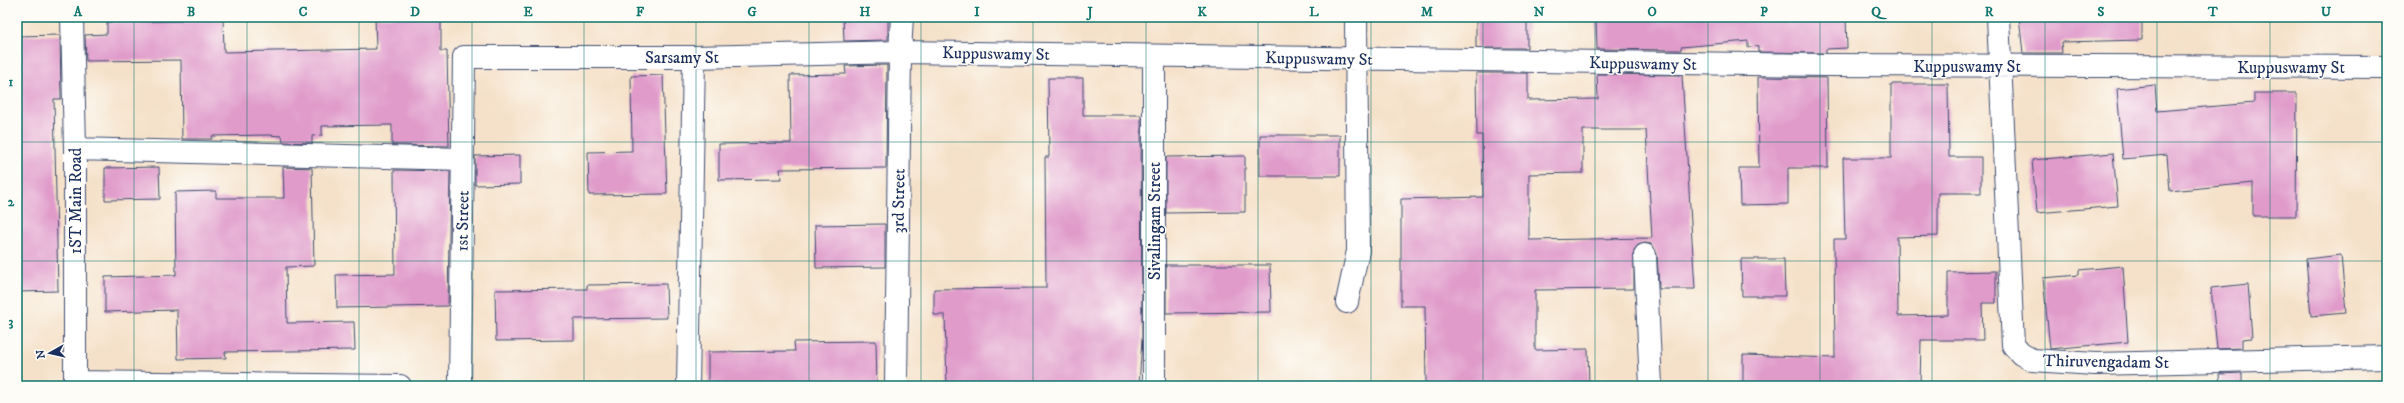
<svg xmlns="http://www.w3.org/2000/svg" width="2404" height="403" font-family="'IM FELL DW Pica',serif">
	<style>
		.building { fill: #e09bcb; fill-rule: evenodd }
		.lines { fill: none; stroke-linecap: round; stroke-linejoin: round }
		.minor-casing { stroke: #3c4a6e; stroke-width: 24 }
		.minor { stroke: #fff; stroke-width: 22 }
		.grid { fill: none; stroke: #0f766e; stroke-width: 1; stroke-opacity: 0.55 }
		.labels { text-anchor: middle; stroke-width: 3; stroke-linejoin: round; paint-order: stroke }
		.street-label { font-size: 17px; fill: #1b2f5e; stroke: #fdfcf7 }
		.neatline { fill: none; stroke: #0f766e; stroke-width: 1.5 }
		.grid-label { font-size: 13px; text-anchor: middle; font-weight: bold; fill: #0f766e }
	</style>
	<rect width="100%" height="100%" fill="#fdfcf7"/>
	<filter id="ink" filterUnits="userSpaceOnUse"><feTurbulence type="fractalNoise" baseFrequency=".025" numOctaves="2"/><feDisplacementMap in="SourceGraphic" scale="8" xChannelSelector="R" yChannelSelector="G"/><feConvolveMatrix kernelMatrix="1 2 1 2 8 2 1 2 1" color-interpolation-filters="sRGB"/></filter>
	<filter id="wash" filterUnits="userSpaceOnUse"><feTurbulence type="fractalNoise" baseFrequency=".012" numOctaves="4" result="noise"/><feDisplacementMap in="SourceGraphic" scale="16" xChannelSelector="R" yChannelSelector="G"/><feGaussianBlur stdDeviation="0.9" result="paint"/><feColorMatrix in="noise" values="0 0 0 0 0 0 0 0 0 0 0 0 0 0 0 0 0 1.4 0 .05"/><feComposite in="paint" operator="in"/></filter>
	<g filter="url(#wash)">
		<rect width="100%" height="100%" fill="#f5e1c9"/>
		<g id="blocks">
			<path class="building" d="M181,17H223L224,52L376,49L375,17H441V51H447L449,146L392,145V125L322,126V135L312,136V143L283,142L282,136L268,135L212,136V139H182L181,60L86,61L85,35L107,34V22L181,21Z
				M843,17H888V40L844,41Z
				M1476,17H1527V48H1476Z
				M1596,17H1846L1847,48L1826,49V53L1758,52V46L1748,47V41L1681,47V50L1597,49Z
				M2019,17H2142V40L2061,42L2062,53H2023Z
				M60,35L61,99H54L58,291L17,292V36Z
				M887,65L886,168L780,169L781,179L719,180V144L791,143L790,75L846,74L845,66Z
				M1476,73H1528V100L1598,99L1597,74L1682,75L1695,289H1659L1657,254L1651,244L1645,243L1638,245L1634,250V289L1535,290V350L1588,349L1589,386H1426L1425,306H1401V199L1483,197L1482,135H1477ZM1583,130H1646L1652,238L1529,240V174L1583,173Z
				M663,75L667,194L589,195L588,152L632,151L631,76Z
				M1758,77L1827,78L1828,168H1788V204L1740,205L1739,168H1759Z
				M1048,78H1083V115H1141L1142,339L1139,386H947L945,315H934V289L1046,288L1045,157H1049Z
				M1891,84H1948L1949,157H1981V193H1938V236L1897,237L1898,316L1948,315V272L1996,271V303H1982L1983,340H1921L1920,386H1743V355L1835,358L1834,239H1845L1843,158H1891Z
				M2155,85L2157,111L2254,103V93H2297L2296,216H2253V183L2170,191L2167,155L2123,159L2117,89Z
				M1260,135H1340V176H1260Z
				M2113,153L2118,206L2037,213L2032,160Z
				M520,155V184L475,185V156Z
				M1245,156V212L1166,213V157Z
				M159,167L160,199L105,200V168Z
				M283,167L312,168L314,266L286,267L287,323L354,322L355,350L225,352L226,358L178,359L177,310L105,312V277L176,275L175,192L216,191V198H284Z
				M394,170L450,171L448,306L337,308L336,275L395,274Z
				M885,224V267L816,268L815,225Z
				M2341,255L2346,313L2311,316L2306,259Z
				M1741,259H1784L1785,296H1742Z
				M1166,265H1270L1271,312L1166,313Z
				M2123,266L2128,342L2050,349L2043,278L2079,275V270Z
				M666,284L667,318L574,319V340L496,341L495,290L587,289V285Z
				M2248,284L2252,338L2242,339V348L2217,349L2211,288Z
				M876,341L877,386H708V352L795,351L794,342Z
				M2242,373V386H2220L2219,374Z"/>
		</g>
	</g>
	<g filter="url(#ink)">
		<use href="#blocks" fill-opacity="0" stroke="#3c4a6e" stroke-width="1"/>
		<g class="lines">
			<defs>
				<path id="minor" d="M72,17L75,149V386
					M1998,17L2013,345L2021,354L2032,360L2095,364L2387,357
					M1154,56V386
					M75,149L463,159
					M1645,255L1651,386
					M1347,302L1358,251L1356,17
					M75,382L400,386
					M460,386L464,57H694L900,52L1825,65L2387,67
					M688,386L694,57
					M896,386L900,52L902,17"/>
			</defs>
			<use href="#minor" class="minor-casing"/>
			<use href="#minor" class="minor"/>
		</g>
	</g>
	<path class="grid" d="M134,17V386M247,17V386M359,17V386M472,17V386M584,17V386M696,17V386M809,17V386M921,17V386M1033,17V386M1146,17V386M1258,17V386M1371,17V386M1483,17V386M1595,17V386M1708,17V386M1820,17V386M1932,17V386M2045,17V386M2157,17V386M2270,17V386M17,142H2387M17,261H2387"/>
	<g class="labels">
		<g class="street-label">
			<text transform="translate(996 53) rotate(1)" y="6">Kuppuswamy St</text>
			<text x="682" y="63">Sarsamy St</text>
			<text transform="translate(1319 58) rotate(1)" y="6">Kuppuswamy St</text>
			<text transform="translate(1643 63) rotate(1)" y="6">Kuppuswamy St</text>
			<text x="1967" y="72">Kuppuswamy St</text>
			<text x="2291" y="73">Kuppuswamy St</text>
			<text transform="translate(75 201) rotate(-90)" y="6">1ST Main Road</text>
			<text transform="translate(898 201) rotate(-89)" y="6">3rd Street</text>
			<text transform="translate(462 221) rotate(-89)" y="6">1st Street</text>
			<text transform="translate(1154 221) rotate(-90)" y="6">Sivalingam Street</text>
			<text transform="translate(2106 361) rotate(1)" y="6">Thiruvengadam St</text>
		</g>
	</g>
	<rect width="2404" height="403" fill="none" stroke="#fdfcf7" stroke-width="44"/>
	<g transform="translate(50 353) rotate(262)" stroke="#fdfcf7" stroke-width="3" paint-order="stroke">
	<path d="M0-3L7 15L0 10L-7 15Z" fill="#1b2f5e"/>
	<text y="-6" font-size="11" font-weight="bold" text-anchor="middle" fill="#1b2f5e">N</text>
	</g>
	<rect x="22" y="22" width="2360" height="359" class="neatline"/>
	<g class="grid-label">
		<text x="78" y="16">A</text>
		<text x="191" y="16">B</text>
		<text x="303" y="16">C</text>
		<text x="415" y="16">D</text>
		<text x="528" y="16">E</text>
		<text x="640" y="16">F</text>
		<text x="752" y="16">G</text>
		<text x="865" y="16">H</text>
		<text x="977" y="16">I</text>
		<text x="1090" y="16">J</text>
		<text x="1202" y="16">K</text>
		<text x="1314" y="16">L</text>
		<text x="1427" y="16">M</text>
		<text x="1539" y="16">N</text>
		<text x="1652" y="16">O</text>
		<text x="1764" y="16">P</text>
		<text x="1876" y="16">Q</text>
		<text x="1989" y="16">R</text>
		<text x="2101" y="16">S</text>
		<text x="2213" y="16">T</text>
		<text x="2326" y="16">U</text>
		<text x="11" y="86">1</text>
		<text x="11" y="206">2</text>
		<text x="11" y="326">3</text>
	</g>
</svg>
